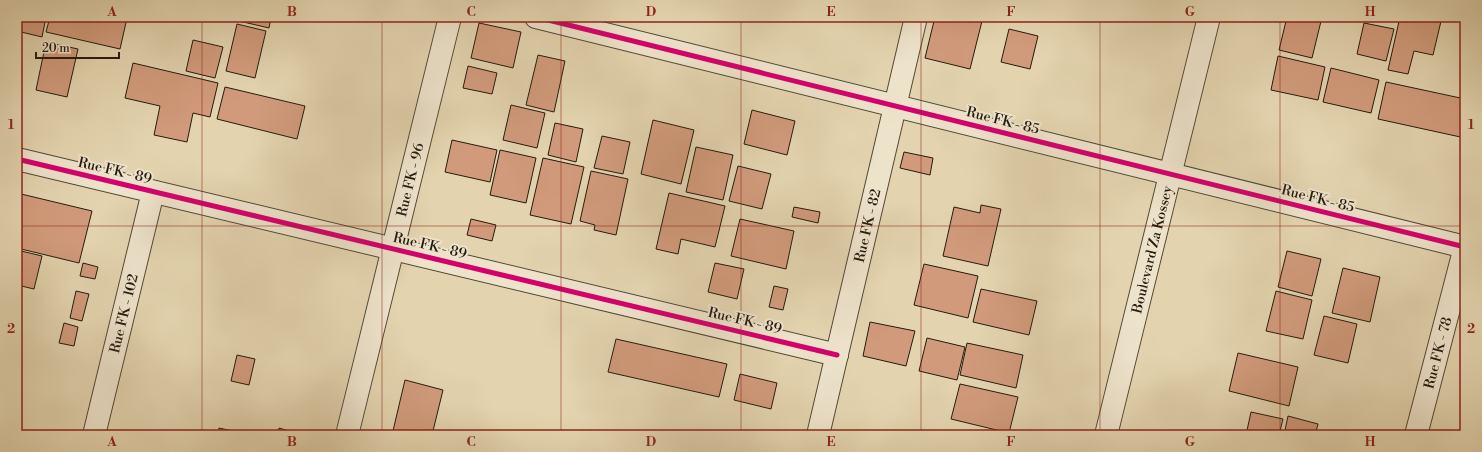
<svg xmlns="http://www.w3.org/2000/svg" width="1482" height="452" font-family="'Libre Bodoni',serif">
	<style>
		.building { fill: #d19b7b; stroke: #251a0e }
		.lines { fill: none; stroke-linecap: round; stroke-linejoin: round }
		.minor-casing { stroke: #544836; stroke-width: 24 }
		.minor { stroke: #ede3cb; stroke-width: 22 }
		.cycleway-casing { stroke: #ede3cb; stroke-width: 8 }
		.cycleway { stroke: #d6006c; stroke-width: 5 }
		.grid { fill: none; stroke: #8f2418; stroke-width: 1; stroke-opacity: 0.55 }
		.labels { text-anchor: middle; stroke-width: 4; stroke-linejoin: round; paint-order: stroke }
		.street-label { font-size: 14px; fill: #251a0e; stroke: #ede3cb }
		.neatline { fill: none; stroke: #8f2418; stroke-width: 1.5 }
		.grid-label { font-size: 13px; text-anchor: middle; font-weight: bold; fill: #8f2418 }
	</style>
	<rect width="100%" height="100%" fill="#e3d4af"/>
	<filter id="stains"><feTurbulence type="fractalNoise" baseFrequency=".005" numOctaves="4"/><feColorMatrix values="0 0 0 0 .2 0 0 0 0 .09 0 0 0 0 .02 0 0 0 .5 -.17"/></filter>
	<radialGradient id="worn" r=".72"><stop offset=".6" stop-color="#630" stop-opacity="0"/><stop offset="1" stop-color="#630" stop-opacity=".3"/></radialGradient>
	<path class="building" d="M17,17H46L42,37L17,31Z
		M50,17L127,18L120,49L46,32Z
		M240,17H271L269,28L239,21Z
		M935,17H983L970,69L925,58Z
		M1287,17H1322L1312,58L1279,50Z
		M1400,17H1442L1433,55L1414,51L1408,74L1388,70Z
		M479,23L521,32L513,68L471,58Z
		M1364,23L1394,29L1386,61L1357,54Z
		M237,24L266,31L255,78L226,71Z
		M1009,29L1038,36L1030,69L1001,62Z
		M193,40L223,47L215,78L186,71Z
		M46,42L78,49L67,97L36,90Z
		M538,55L565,61L554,112L526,105Z
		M1278,56L1325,67L1318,100L1271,90Z
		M133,63L218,83L210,117L193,113L187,142L154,135L160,106L125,98Z
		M468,66L497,73L492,94L463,88Z
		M1331,68L1379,80L1371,113L1323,102Z
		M1386,82L1465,99V138L1378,119Z
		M225,87L305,106L297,139L217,119Z
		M511,105L545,113L537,148L503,140Z
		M752,110L795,121L787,155L744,144Z
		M653,120L694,130L681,184L641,174Z
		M555,123L583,129L576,162L548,155Z
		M602,136L630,142L623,174L594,168Z
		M452,140L497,150L490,182L445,172Z
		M696,147L733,155L723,200L686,192Z
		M500,150L536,158L526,203L490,195Z
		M904,152L933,158L930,175L900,168Z
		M543,158L584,167L571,224L530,215Z
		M738,166L771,174L762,209L729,201Z
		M591,171L628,179L616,235L594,230L595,225L580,221Z
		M17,193L92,211L79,263L17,248Z
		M669,193L725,206L715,247L681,239L678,254L656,249Z
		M981,205L1001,209L988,266L943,256L954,207L980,213Z
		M794,207L820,212L818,223L792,217Z
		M471,219L496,225L492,241L467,235Z
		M740,219L794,231L786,269L731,256Z
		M17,250L42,256L34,289L17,285Z
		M1287,251L1321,259L1312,296L1278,287Z
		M83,263L98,267L95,279L80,276Z
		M715,263L744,269L737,299L708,292Z
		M924,264L978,276L968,318L914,305Z
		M1343,268L1380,277L1370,322L1332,313Z
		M774,286L788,289L783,310L769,307Z
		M981,289L1037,301L1029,335L973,322Z
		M76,291L89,294L82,321L70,318Z
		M1276,291L1312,300L1303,339L1266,331Z
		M1324,316L1357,324L1348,363L1314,355Z
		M870,322L915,331L906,366L863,356Z
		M64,323L78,327L74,346L59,343Z
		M927,338L965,347L957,380L919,371Z
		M616,339L727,364L719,397L608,372Z
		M967,343L1023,355L1016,388L960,375Z
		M1238,353L1298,367L1289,406L1229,391Z
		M237,355L255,359L249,385L231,381Z
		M740,374L777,383L771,409L734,400Z
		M405,380L443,390L432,435H392Z
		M960,384L1018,397L1009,433L951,419Z
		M1251,412L1283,419L1279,435H1246Z
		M1288,416L1318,424L1315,435H1284Z
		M219,428L247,434V435H217Z
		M279,428L296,433V435H277Z"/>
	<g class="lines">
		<defs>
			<g id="minor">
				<path d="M536,17L1465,247"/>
				<path d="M17,159L837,355"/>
				<path id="s1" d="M94,435L153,192"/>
				<path id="s2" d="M347,435L450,17"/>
				<path id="s3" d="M818,435L916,17"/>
				<path id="s4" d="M1106,435L1209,17"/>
				<path id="s5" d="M1416,435L1465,247"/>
			</g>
		</defs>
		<use href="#minor" class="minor-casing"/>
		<use href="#minor" class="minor"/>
		<defs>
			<path id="cycleway" d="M536,17L1465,247
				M17,159L837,355"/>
		</defs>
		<use href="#cycleway" class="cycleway-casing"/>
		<use href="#cycleway" class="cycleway"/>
	</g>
	<path class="grid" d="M202,17V435M382,17V435M561,17V435M741,17V435M921,17V435M1100,17V435M1280,17V435M17,226H1465"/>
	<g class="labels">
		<g class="street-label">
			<text transform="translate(1003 120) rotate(14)" y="5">Rue FK - 85</text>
			<text transform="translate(115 170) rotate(13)" y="5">Rue FK - 89</text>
			<text dy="5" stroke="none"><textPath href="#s2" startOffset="263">Rue FK - 96</textPath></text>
			<text transform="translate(1318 198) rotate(14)" y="5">Rue FK - 85</text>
			<text dy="5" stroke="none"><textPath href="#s3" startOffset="215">Rue FK - 82</textPath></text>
			<text transform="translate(430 245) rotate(13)" y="5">Rue FK - 89</text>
			<text dy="5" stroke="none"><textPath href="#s4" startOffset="191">Boulevard Za Kossey</textPath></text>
			<text dy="5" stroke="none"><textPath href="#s1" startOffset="125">Rue FK - 102</textPath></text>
			<text transform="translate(745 320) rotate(13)" y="5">Rue FK - 89</text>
			<text dy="5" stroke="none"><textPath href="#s5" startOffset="85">Rue FK - 78</textPath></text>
		</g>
	</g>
	<rect width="1482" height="452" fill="none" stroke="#e3d4af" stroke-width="44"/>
	<path d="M36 52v6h83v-6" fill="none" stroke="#251a0e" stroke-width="2"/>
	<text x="42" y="52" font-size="12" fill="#251a0e" stroke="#ede3cb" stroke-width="3" paint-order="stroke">20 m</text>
	<rect x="22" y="22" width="1438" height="408" class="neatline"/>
	<g class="grid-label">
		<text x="112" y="16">A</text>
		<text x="292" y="16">B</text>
		<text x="471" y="16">C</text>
		<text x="651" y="16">D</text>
		<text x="831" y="16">E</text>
		<text x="1011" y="16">F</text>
		<text x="1190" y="16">G</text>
		<text x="1370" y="16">H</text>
		<text x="11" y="129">1</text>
		<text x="1471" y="129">1</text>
		<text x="11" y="333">2</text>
		<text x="1471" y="333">2</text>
		<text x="112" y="446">A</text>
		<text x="292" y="446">B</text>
		<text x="471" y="446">C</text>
		<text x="651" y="446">D</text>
		<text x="831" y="446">E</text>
		<text x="1011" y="446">F</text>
		<text x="1190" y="446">G</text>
		<text x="1370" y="446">H</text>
	</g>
	<rect width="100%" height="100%" filter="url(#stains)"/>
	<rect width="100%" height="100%" fill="url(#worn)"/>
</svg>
